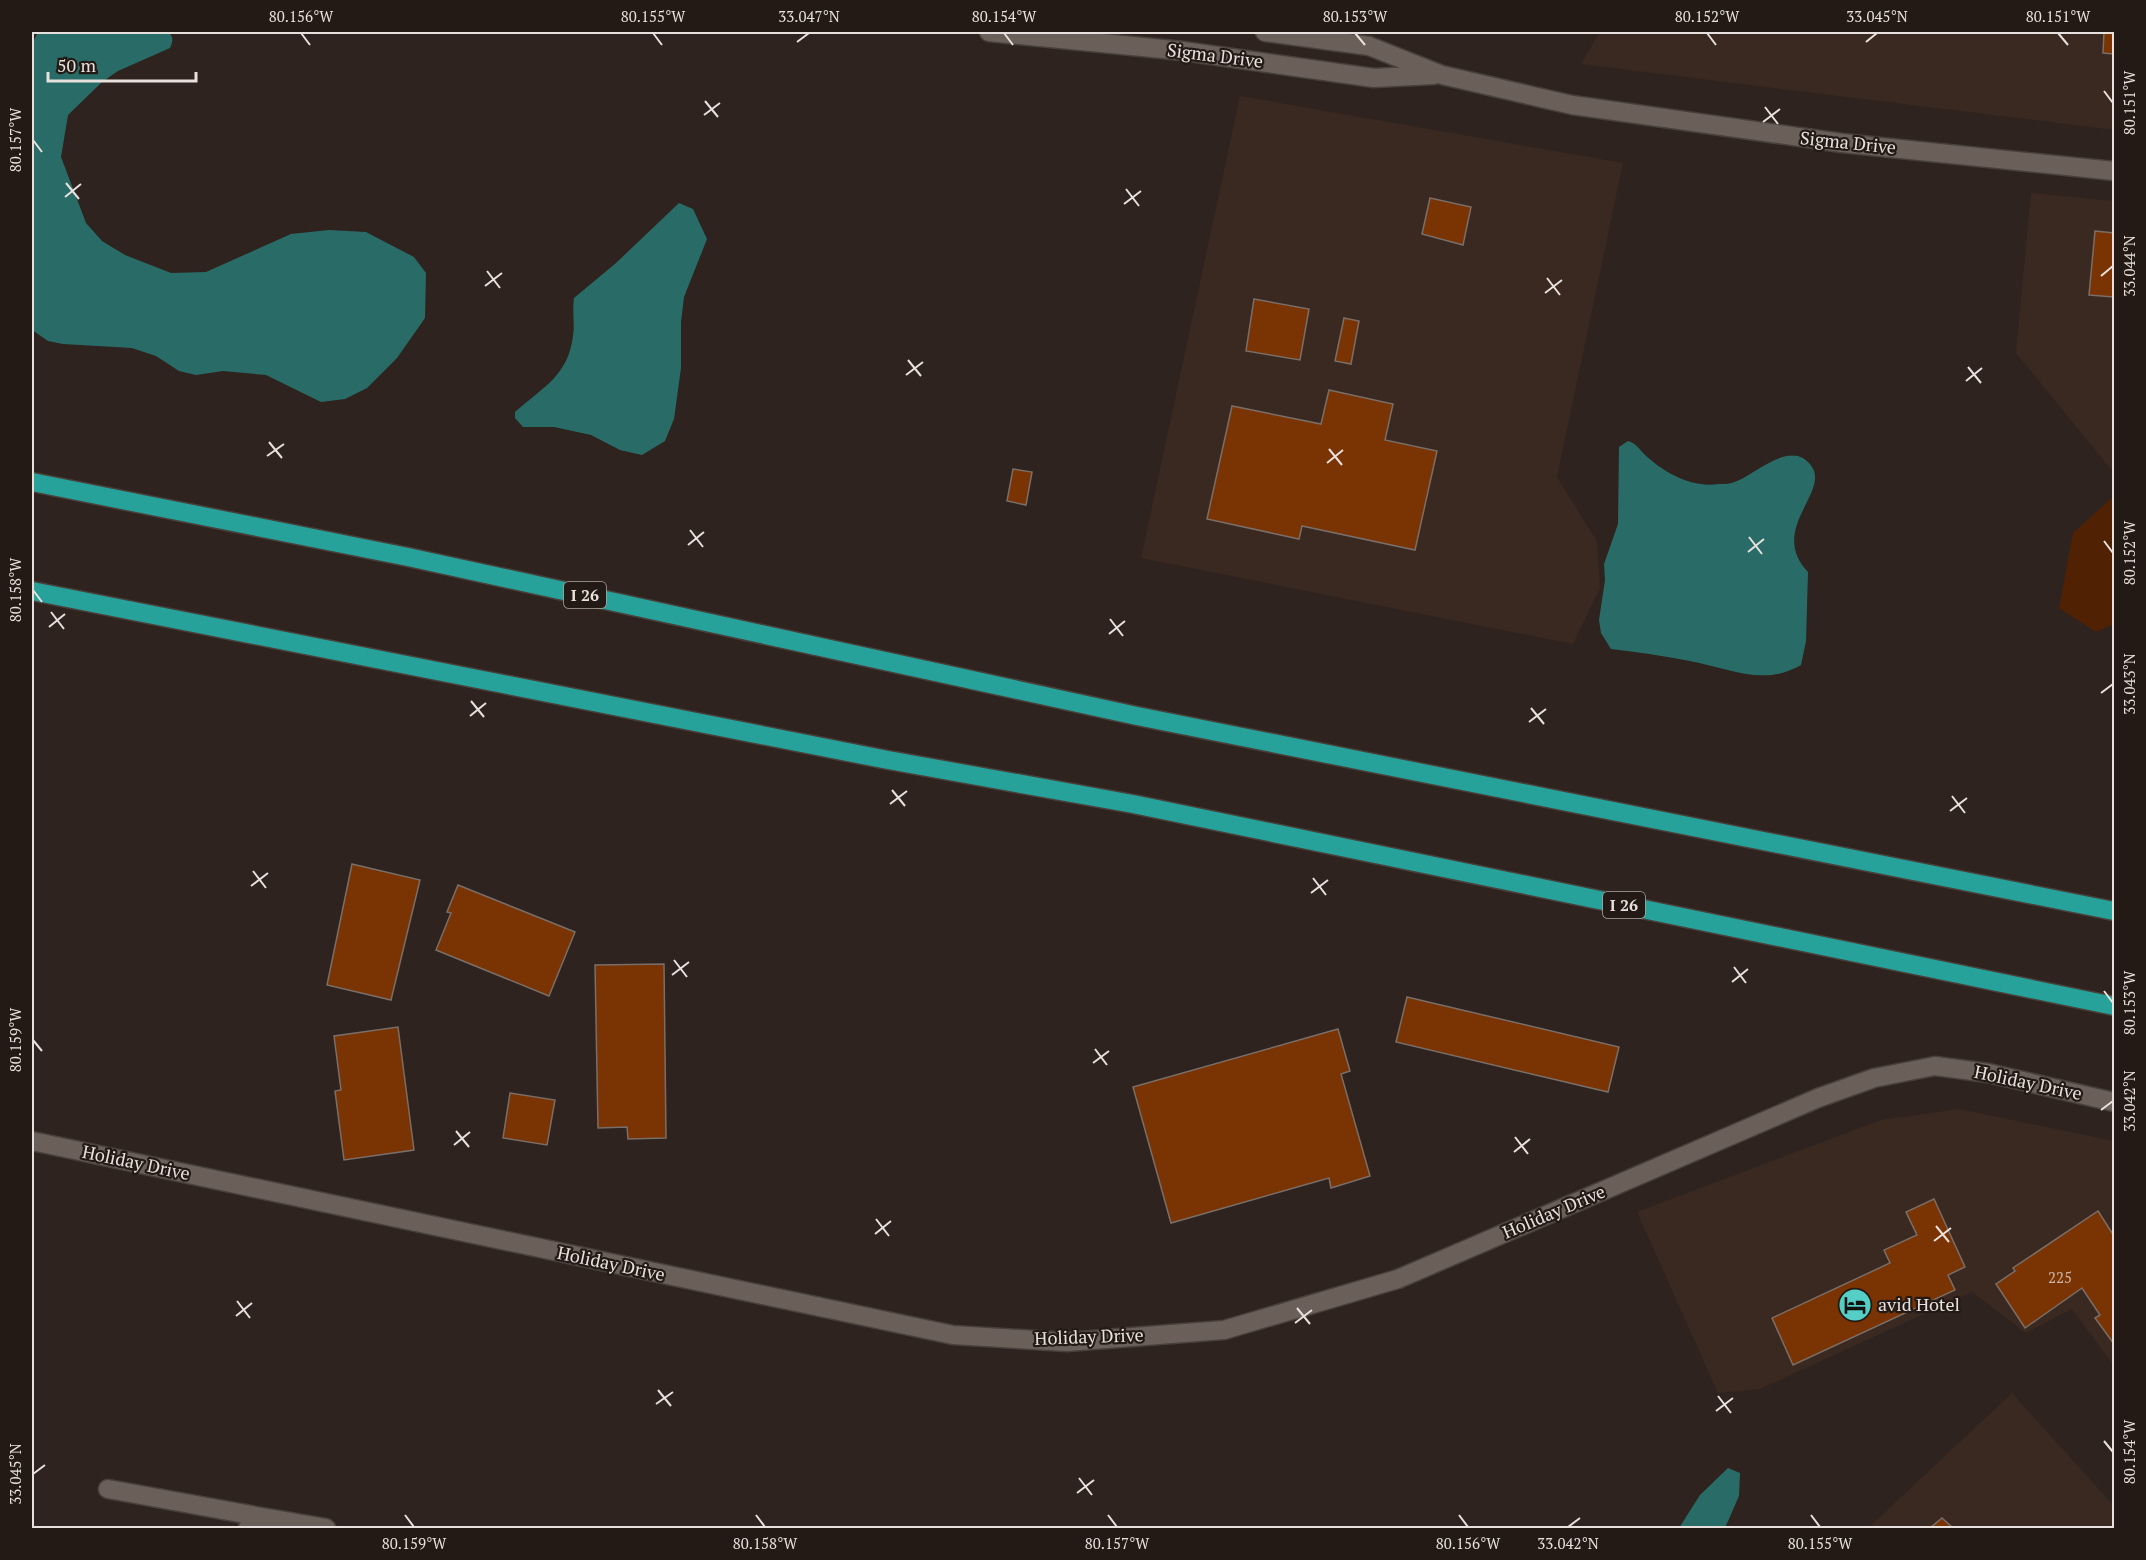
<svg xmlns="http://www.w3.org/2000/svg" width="2146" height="1560" font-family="'PT Serif',serif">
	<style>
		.built { fill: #3a2921 }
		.green { fill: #512104 }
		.water { fill: #296c67 }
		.building { fill: #7a3302; stroke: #7a6e68; stroke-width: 1.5 }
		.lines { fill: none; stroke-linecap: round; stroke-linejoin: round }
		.minor-casing { stroke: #48403b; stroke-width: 21 }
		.tertiary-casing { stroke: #48403b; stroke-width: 21 }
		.secondary-casing { stroke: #48403b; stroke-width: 21 }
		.motorway-casing { stroke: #48403b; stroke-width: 21 }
		.minor { stroke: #6b5f59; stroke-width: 18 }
		.tertiary { stroke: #6b5f59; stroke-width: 18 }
		.secondary { stroke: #6b5f59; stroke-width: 18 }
		.motorway { stroke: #26a29a; stroke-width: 18 }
		.ticks { fill: none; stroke: #e7e0dc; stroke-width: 2 }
		.labels { text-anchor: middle; stroke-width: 4.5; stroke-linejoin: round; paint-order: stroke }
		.number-label { font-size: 15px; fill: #ccb5a6 }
		.shield { fill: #241a15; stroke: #aca5a0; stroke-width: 1.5 }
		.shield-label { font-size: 16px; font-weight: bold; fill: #e7e0dc }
		.street-label { font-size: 18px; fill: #e7e0dc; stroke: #241a15 }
		.poi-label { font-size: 18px; fill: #e7e0dc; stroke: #241a15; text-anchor: start }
		.neatline { fill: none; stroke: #e7e0dc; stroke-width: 2 }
		.ticks-label { font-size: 15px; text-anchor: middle; fill: #e7e0dc }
	</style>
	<rect width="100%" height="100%" fill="#2e231e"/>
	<path class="built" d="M1600,32H2114V130L1581,64Z
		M1240,96L1623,163L1557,477L1597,541L1600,588L1573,644L1141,558Z
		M2031,193L2114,201V473L2016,353Z
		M1959,1109L2114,1141V1366L2072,1309L2026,1333L1972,1292L1760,1389L1718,1393L1637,1212L1881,1120Z
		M2012,1393L2114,1506V1528H1868Z"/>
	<path class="green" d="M2114,496V624L2096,632L2059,608L2073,533Z"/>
	<path class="water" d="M38,32H168C174,37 173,41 170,48L118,71L102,82L68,115L61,157L86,223L102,241L125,255L171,273L206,272L291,234L329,230L366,232L414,257L426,273L425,318L397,358L367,388L345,399L321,402L266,375L223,371L196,375L179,371L156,356L132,348L63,344L48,341L32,330V44Z
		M679,203L693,209L707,239L684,297L681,322V368L674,419L665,441L642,455L620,450L591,435L554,427H523L515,418V412C543,387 568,376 573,336C575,323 572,311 574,298L616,263Z
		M1628,441C1636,443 1639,449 1645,455C1665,473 1691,488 1719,484C1725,484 1731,484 1737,481C1758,472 1793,438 1812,467C1829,493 1768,530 1808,572L1806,641L1801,665C1764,687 1728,668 1690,661C1664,656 1638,652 1611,649L1601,633L1599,620L1605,580L1604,564L1618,524L1619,447Z
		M1728,1468L1740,1473L1739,1496L1725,1528H1679L1700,1495Z"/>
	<path class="building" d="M2104,32H2114V54L2103,53Z
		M1430,198L1471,207L1463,245L1422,234Z
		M2095,231L2114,233V297L2089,295Z
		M1254,299L1309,309L1300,360L1246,351Z
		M1344,318L1359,321L1351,364L1335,361Z
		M1329,390L1393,404L1385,440L1437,451L1415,550L1302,526L1299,539L1207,519L1232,406L1321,424Z
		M1013,469L1032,472L1026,505L1007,501Z
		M352,864L420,880L391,1000L327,985Z
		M458,885L575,932L549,996L436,950L451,913L447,912Z
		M664,964L666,1138L628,1139L627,1127L598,1128L595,965Z
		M1407,997L1619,1047L1608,1092L1396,1042Z
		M398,1027L414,1150L344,1160L335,1091L341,1090L334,1036Z
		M1338,1029L1350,1071L1341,1074L1370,1176L1331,1188L1329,1178L1171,1223L1133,1087Z
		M510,1093L555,1100L547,1145L503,1138Z
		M1934,1199L1965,1267L1948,1275L1955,1290L1793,1365L1772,1318L1890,1263L1884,1250L1917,1235L1906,1212Z
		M2098,1211L2114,1236V1344L2095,1318L2100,1315L2082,1288L2025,1328L1996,1284L2015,1271L2013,1268Z
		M1942,1518L1953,1528H1930Z"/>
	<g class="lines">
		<defs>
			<path id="minor" d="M108,1489L256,1516
				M248,1528L256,1516L326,1528"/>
			<path id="tertiary" d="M989,32L1183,51L1374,78L1434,75
				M1265,32L1369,46L1442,75L1572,105L1842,143L2114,171"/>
			<path id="secondary" d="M32,1141L953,1335L1067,1342L1224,1330L1398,1279L1818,1098L1874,1078L1935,1066L1988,1073L2114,1102"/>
			<path id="motorway" d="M32,482L408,557L1137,716L2114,911
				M32,591L888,760L1133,804L2114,1006"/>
		</defs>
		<use href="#minor" class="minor-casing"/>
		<use href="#tertiary" class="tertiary-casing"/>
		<use href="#secondary" class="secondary-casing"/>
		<use href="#motorway" class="motorway-casing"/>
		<use href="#minor" class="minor"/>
		<use href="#tertiary" class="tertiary"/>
		<use href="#secondary" class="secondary"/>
		<use href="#motorway" class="motorway"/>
	</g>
	<path class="ticks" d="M301,33L310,45M653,33L662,45M1004,33L1013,45M1355,33L1365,45M1707,33L1716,45M2058,33L2068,45M797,42L809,33M1866,42L1877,33M2104,91L2113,103M705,101L718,117M1765,107L1778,124M704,115L720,103M1763,122L1780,109M33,140L42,152M66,183L79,199M1126,189L1139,206M65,197L81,184M1124,204L1141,191M487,271L500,288M2101,276L2113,266M1547,278L1560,295M485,286L502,273M1545,293L1562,280M908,360L921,376M1968,367L1981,383M906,375L923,362M1966,381L1982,368M269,442L282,458M1329,449L1342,465M267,456L284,444M1327,463L1343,450M690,530L703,547M1749,537L1762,554M2104,541L2113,553M688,545L704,532M1748,552L1764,539M33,590L42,602M51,612L64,629M1110,619L1123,636M49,627L65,614M1109,634L1125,621M2101,693L2113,684M471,701L484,717M1531,708L1544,724M470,716L486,703M1529,722L1546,709M892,790L905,806M1952,796L1965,813M890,804L907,791M1950,811L1967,798M253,871L266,888M1313,878L1326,895M251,886L268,873M1311,893L1328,880M674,960L687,977M1734,967L1746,983M672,975L689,962M1732,982L1748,969M2104,991L2113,1003M33,1040L42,1051M1095,1049L1107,1065M1093,1063L1109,1051M2101,1110L2113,1101M456,1131L469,1147M1515,1137L1528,1154M454,1145L470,1132M1514,1152L1530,1139M876,1219L889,1236M1936,1226L1949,1242M875,1234L891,1221M1934,1241L1951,1228M237,1301L250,1318M1297,1308L1310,1324M236,1316L252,1303M1295,1323L1312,1310M658,1390L671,1406M1718,1396L1731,1413M656,1404L673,1392M1716,1411L1733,1398M2104,1441L2113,1452M33,1474L45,1465M1079,1478L1092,1495M1077,1493L1094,1480M405,1515L414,1527M756,1515L765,1527M1108,1515L1117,1527M1459,1515L1468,1527M1811,1515L1820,1527M1568,1527L1580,1518"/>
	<defs>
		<symbol id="hotel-disc" viewBox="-11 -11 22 22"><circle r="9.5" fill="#55cec5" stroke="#241a15"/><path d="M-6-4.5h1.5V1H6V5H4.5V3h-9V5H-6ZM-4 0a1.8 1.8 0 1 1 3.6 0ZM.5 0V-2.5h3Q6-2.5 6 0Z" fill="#111"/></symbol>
	</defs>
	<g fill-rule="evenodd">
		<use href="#hotel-disc" x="1836" y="1286" width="38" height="38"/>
	</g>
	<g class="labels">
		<g class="number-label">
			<text x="2060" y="1283">225</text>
		</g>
		<g class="shield">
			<rect x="564" y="582" width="42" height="26" rx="4.5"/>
			<rect x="1603" y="892" width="42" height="26" rx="4.5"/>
		</g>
		<g class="shield-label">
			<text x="585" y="601">I 26</text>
			<text x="1624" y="911">I 26</text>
		</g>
		<g class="street-label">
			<text transform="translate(1215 56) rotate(7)" y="6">Sigma Drive</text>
			<text transform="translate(1848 143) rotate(6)" y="6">Sigma Drive</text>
			<text transform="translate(2028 1083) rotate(12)" y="6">Holiday Drive</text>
			<text transform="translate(136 1163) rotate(12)" y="6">Holiday Drive</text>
			<text transform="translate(1554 1212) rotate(-23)" y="6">Holiday Drive</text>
			<text transform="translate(611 1264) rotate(12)" y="6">Holiday Drive</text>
			<text transform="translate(1089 1337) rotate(-2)" y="6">Holiday Drive</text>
		</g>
		<g class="poi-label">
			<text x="1878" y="1311">avid Hotel</text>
		</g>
	</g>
	<rect width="2146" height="1560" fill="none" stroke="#241a15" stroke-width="66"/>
	<path d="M48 72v9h148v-9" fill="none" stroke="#e7e0dc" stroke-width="3"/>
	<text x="57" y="72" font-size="18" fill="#e7e0dc" stroke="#241a15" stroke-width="4.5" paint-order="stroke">50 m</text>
	<rect x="33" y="33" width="2080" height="1494" class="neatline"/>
	<g class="ticks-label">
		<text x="301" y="22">80.156°W</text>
		<text x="653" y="22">80.155°W</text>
		<text x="809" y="22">33.047°N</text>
		<text x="1004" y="22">80.154°W</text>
		<text x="1355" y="22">80.153°W</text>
		<text x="1707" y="22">80.152°W</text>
		<text x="1877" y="22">33.045°N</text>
		<text x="2058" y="22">80.151°W</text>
		<text transform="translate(2130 103) rotate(-90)" y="5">80.151°W</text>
		<text transform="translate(16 140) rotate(-90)" y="5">80.157°W</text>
		<text transform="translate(2130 266) rotate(-90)" y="5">33.044°N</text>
		<text transform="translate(2130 553) rotate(-90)" y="5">80.152°W</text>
		<text transform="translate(16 590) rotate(-90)" y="5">80.158°W</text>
		<text transform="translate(2130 684) rotate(-90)" y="5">33.043°N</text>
		<text transform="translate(2130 1003) rotate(-90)" y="5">80.153°W</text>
		<text transform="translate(16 1040) rotate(-90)" y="5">80.159°W</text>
		<text transform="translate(2130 1101) rotate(-90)" y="5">33.042°N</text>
		<text transform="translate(2130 1452) rotate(-90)" y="5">80.154°W</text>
		<text transform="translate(16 1474) rotate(-90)" y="5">33.045°N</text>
		<text x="414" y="1549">80.159°W</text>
		<text x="765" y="1549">80.158°W</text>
		<text x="1117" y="1549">80.157°W</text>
		<text x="1468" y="1549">80.156°W</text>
		<text x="1568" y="1549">33.042°N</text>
		<text x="1820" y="1549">80.155°W</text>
	</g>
</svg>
